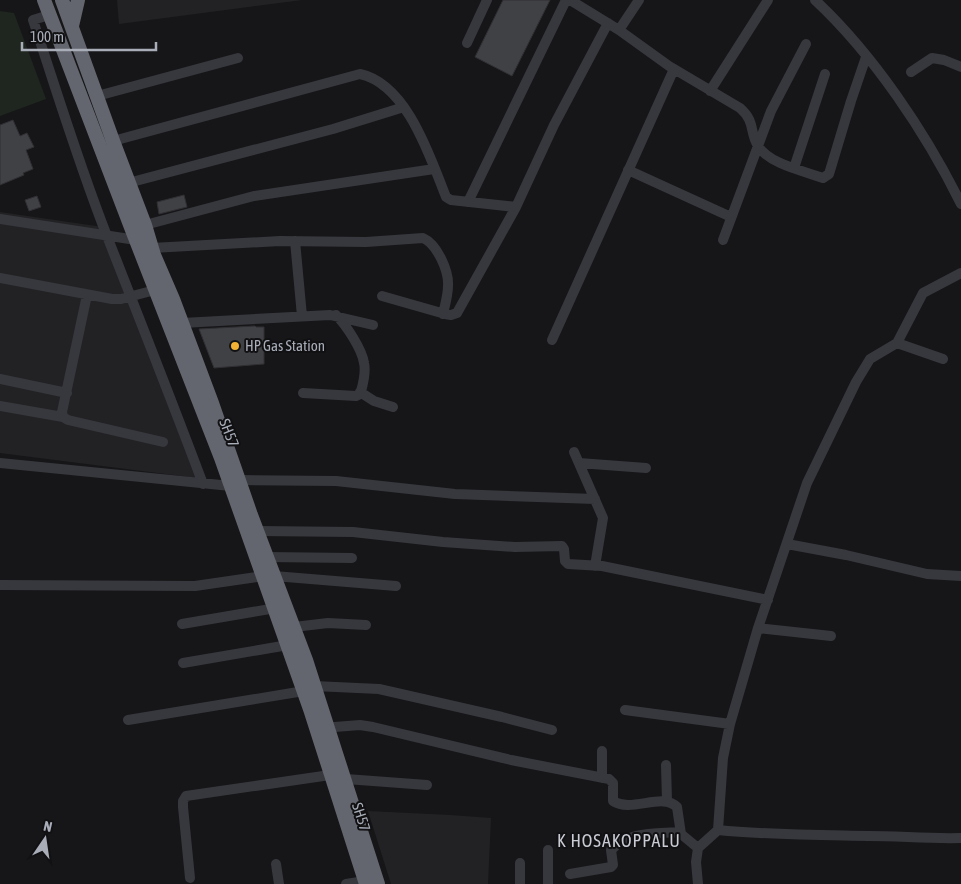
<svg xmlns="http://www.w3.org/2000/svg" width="961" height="884" font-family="'Asap Condensed',sans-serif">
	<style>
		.built { fill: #222225 }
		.green { fill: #1e261f }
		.building { fill: #404145; stroke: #303034 }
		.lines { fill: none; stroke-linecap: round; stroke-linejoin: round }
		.minor { stroke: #37383d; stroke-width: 10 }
		.highway { stroke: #63666e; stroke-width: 14 }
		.poi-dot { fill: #f2b134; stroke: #111113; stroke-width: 2 }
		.labels { text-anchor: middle; stroke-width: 4; stroke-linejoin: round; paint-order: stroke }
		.poi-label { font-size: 15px; fill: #a8adb8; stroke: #111113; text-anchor: start }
		.street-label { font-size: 15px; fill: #a8adb8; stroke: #111113 }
		.quarter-label { font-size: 18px; letter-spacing: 1px; fill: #c9ccd4; stroke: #111113 }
	</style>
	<rect width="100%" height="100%" fill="#161618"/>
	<path class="built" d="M117,0H302L119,24Z
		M0,212L103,227L205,479L0,453Z
		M368,811L450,815L491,818L488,884H391Z"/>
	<path class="green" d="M0,11L14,13L46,99L0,116Z"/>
	<path class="building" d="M503,0H550L512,76L475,57Z
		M13,120L20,136L27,133L34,147L26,150L33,169L23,173L24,175L0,185V125Z
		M184,195L187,207L159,214L157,202Z
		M37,196L41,207L29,211L25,200Z
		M255,326L256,327H264V364L214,368L199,329Z"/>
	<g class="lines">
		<path class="minor" d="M570,0L619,30L669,66L740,108C756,122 749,132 758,146C769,164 804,171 823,178L829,174L851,101L866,57
			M815,0C873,54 926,133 961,204
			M49,15L33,20C57,92 79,165 107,236C139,318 172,401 203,484
			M619,30L639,0
			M467,43L487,0
			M911,72L932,58L944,60L961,67
			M710,91L768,0
			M97,96L238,58
			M113,141L360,74C407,84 430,157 446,197L451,200L516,207
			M794,168L825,74
			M628,170L731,217
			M128,183L333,129L404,107
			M468,202L566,0
			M0,219L136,240
			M145,225L254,196L434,169
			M723,240L771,111L806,44
			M295,241L302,316
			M152,248L280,241L366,242L423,238C437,244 449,271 448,286C448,295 445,305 443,314
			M0,278L112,299H121L155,290
			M87,295L62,412L63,417L68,420L163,442
			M382,296L445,314L451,315L457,313L516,207L554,125L608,23
			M182,323L330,315L373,325
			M552,340L674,69
			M897,343L943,359
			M0,379L67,393
			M360,392L374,401L393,407
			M303,393L356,396L360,394C363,386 366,371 364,363C362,349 346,325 336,315
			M0,406L63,417
			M574,452L603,518L595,566
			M0,463L231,486
			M579,463L646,468
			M239,480L336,481L455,494L595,499
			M258,531L353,532L443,542L515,547L562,546L564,549L565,561L568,564L602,566L768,600
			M787,544L846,555L927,574L961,576
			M267,557L352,558
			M274,576L396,586
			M0,585L195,586L264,576
			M182,624L276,608
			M294,627L328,623L366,625
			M758,628L831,636
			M183,663L288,645
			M314,686L379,689L502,717L552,730
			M625,710L730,724
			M128,720L304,691
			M322,728L360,725L373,727L511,760L609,779L613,783V801C631,813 663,792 677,807L681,834L698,848
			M666,765L667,801
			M602,778V751
			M346,779L427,785
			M718,830C768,835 818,835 869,836C899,836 930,839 961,838
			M548,850V884
			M276,864L279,884
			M570,874L611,867L613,865L611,850C629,831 655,834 680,832
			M190,878L183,807V801L186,796L330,775
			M346,884L365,881
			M520,884V863
			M698,884L696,862L698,848L718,830L723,758L730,724L758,628L807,483L856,382L870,359L897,343L923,293L961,273"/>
		<path class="highway" d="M44,0L132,230L221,458L311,712L366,884
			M62,0L113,141L145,225L154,255L173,299L212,403L251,515L306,660L378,884
			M72,26L78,0"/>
	</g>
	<circle class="poi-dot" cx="235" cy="346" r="5"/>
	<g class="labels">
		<g class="poi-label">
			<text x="245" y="351">HP Gas Station</text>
		</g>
		<g class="street-label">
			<text transform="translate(229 433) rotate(69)" y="5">SH57</text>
			<text transform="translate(361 817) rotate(72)" y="5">SH57</text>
		</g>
		<g class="quarter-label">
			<text x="619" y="847">K HOSAKOPPALU</text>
		</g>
	</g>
	<g transform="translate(45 839) rotate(13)" stroke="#111113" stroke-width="4" paint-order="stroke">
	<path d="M0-4L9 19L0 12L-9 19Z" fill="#a8adb8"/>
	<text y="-8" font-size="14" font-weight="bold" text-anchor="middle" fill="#a8adb8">N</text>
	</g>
	<path d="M22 42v8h134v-8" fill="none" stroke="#a8adb8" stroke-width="2.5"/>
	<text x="30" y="42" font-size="15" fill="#a8adb8" stroke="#111113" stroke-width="4" paint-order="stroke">100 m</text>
</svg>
